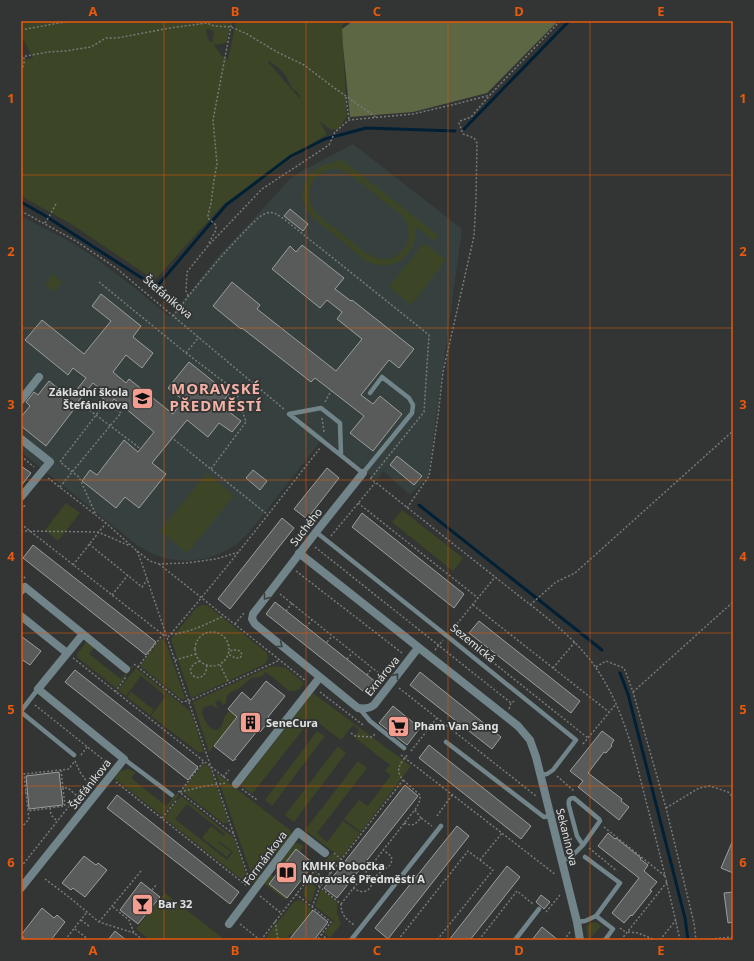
<svg xmlns="http://www.w3.org/2000/svg" width="754" height="961" font-family="'Noto Sans',sans-serif">
	<style>
		.built { fill: #36413f }
		.green { fill: #3c4525; fill-rule: evenodd }
		.forest { fill: #5d6744 }
		.lines { fill: none; stroke-linecap: round; stroke-linejoin: round }
		.stream { stroke: #022035; stroke-width: 3 }
		.building { fill: #585b59; stroke: #9b9e9c }
		.path { stroke: #787b7a; stroke-width: 1.5; stroke-dasharray: 2 2; stroke-linecap: butt }
		.lane { stroke: #708489; stroke-width: 4.5 }
		.street { stroke: #708489; stroke-width: 8 }
		.oneway { stroke: #3b4141 }
		.grid { fill: none; stroke: #e8590c; stroke-width: 1; stroke-opacity: 0.55 }
		.labels { text-anchor: middle; stroke-width: 3.5; stroke-linejoin: round; paint-order: stroke }
		.street-label { font-size: 11px; fill: #e1e3e3; stroke: #323534 }
		.poi-label { font-size: 11px; font-weight: bold; fill: #e1e3e3; stroke: #323534; text-anchor: start }
		.district-label { font-size: 15px; font-weight: bold; letter-spacing: 1px; fill: #f5b3a7; stroke: #323534 }
		.neatline { fill: none; stroke: #e8590c; stroke-width: 1.5 }
		.grid-label { font-size: 13px; text-anchor: middle; font-weight: bold; fill: #e8590c }
	</style>
	<rect width="100%" height="100%" fill="#323534"/>
	<path class="built" d="M353,144L462,229L428,477L410,495L383,471L377,480L325,439L319,443L248,534L237,544L223,552L208,558L188,561L168,559L153,554L137,545L21,452V216L67,240L94,257L136,289L170,317L221,253L260,212L289,180L302,171Z"/>
	<path class="green" d="M21,21H232L226,43L214,45L221,55L228,60L236,21H345L342,26L347,117L338,129H330L319,121L327,134L308,146L271,174L224,204L195,235L156,279L147,275L71,224L21,196V61L33,58L21,35ZM206,29H210L214,32L212,43L208,39ZM269,61L279,68L286,76L292,88L299,94L301,100L268,62Z
		M341,159L439,236L434,241L416,227C416,240 414,250 403,259C394,266 381,267 371,263C363,260 356,253 349,247C337,237 325,228 313,218C309,213 305,208 303,201C300,187 308,173 321,166C328,163 334,163 341,159ZM331,169H339L348,173C361,183 373,193 386,203C393,208 402,214 406,221C414,237 403,259 385,259C377,259 368,255 362,250C353,243 344,235 334,228C326,221 317,216 312,207C309,200 309,190 312,183C316,176 323,171 331,169Z
		M424,243L446,260L411,305L389,287Z
		M53,274L62,282L54,292L45,284Z
		M207,473L234,496L187,553L160,531Z
		M66,503L80,513L58,541L45,530Z
		M402,510L463,558L453,571L392,522Z
		M202,605H207L267,653L268,659L265,664L191,698L171,639L196,608Z
		M161,638L166,643L185,698V699H181L140,666Z
		M86,642H87L94,647L89,654L121,679L132,665L133,667L116,688L77,657V654Z
		M276,666L286,668L304,683L299,690L289,691L266,672L261,677C258,677 255,677 252,678C248,679 246,684 242,686C235,693 226,689 226,703L223,705L220,700L215,702L218,708H216L212,705L204,707L202,711C203,718 211,736 220,728C223,725 223,722 224,719C225,715 227,713 230,710L237,717L209,752L193,702L267,668Z
		M136,668L191,712L204,752H198L151,716L166,696L141,676L126,696L118,690Z
		M131,692L154,710L150,715L127,697Z
		M313,693L411,766L361,832L344,819L359,800L368,806L391,775L385,771L390,765L354,737L359,730L353,725L341,740L312,718L252,794L241,785Z
		M317,731L325,736L272,806L265,800Z
		M338,746L346,753L294,822L285,815Z
		M358,761L367,768L317,833L327,842L343,821L360,833L341,858L305,830Z
		M204,763L210,768L229,823H223L182,791Z
		M127,769L136,772L131,778L166,806L177,793L179,795L162,816L114,778L120,771Z
		M216,773L290,830L292,838L279,854L267,851L255,866L262,877L255,885Z
		M181,796L234,838L250,886L164,818ZM187,804L225,834L224,836L211,826L202,838L227,857L231,852L218,842L219,841L233,852L227,860L175,819Z
		M298,843L304,846L299,852L296,849L286,863L281,859L294,844Z
		M332,853L340,859L330,872L322,865Z
		M277,865L278,866L271,875L274,877L269,884L287,898L286,900L263,883Z
		M316,873L324,879L320,885L312,878Z
		M310,881L316,888L311,903C300,894 302,892 310,881Z
		M321,889L337,902V913L341,924L330,938L324,933L334,921L315,906Z
		M165,893L225,940H150L136,929Z
		M298,900L302,901L313,910L292,936L290,934L288,936L290,939L289,940H267L268,934L295,901Z
		M593,922L597,923L601,926L589,940H588L586,926L590,923Z"/>
	<path class="forest" d="M353,21H558L487,93L413,112L350,117L343,46L342,29Z"/>
	<g class="lines">
		<path class="stream" d="M464,129L569,21
			M21,202L44,215L148,282L154,284H159L226,205L291,156L325,139L366,128L455,131
			M419,505L602,650
			M620,673L628,694L685,918L688,940"/>
	</g>
	<path class="building" d="M290,209L308,224L303,231L284,216Z
		M302,245L344,278L335,289L351,301L352,300L414,349L399,368L389,360L361,395L373,404L380,396L402,414L373,451L350,433L364,416L315,378L311,382L242,328L241,329L213,306L232,282L260,305L257,309L336,371L362,339L337,319L342,312L327,300L320,308L272,269L290,246L296,252Z
		M101,294L141,326L133,337L153,353L142,368L126,355L113,372L126,383L129,379L173,414L183,400L168,388L189,362L229,394L220,405L241,421L232,432L219,423L208,437L187,420L152,463L166,474L139,508L125,497L116,508L82,481L90,470L97,475L124,440L138,452L154,432L114,399L110,404L101,397L104,392L93,383L77,403L78,404L46,446L21,426V417L30,406L26,402L34,392L38,395L49,381L70,398L86,378L73,368L68,375L25,340L42,320L84,354L111,321L92,306Z
		M397,456L422,476L414,485L390,465Z
		M21,466L31,473L21,486Z
		M327,468L339,478L307,519L294,509Z
		M253,470L267,481L260,490L246,478Z
		M362,513L464,594L454,608L352,527Z
		M282,518L294,528L230,609L218,599Z
		M33,545L156,642L146,655L23,558Z
		M275,602L377,683L368,695L266,614Z
		M479,621L580,701L571,713L469,633Z
		M21,636L41,651L30,665L21,659Z
		M75,670L198,767L188,780L65,682Z
		M420,672L501,737L492,749L410,685Z
		M266,681L285,696L268,717L271,719L260,732L258,730L233,761L214,746L237,717L228,709L242,692L251,700Z
		M393,706L420,728L407,745L379,723Z
		M602,731L614,740L611,745L612,746L606,753L604,752L588,773L622,799L621,801L629,807L619,820L578,787L583,781L570,771Z
		M429,745L531,826L521,839L419,758Z
		M59,772L63,805L29,809L26,776Z
		M405,785L418,796L337,898L324,888Z
		M117,795L239,892L230,904L107,808Z
		M457,826L469,836L388,939L375,928Z
		M608,833L615,839L616,838L641,858L640,859L648,865L644,871L657,882L650,890L652,891L632,916L631,915L624,923L612,913L639,878L598,846Z
		M733,840V873L721,868Z
		M296,849L314,864L287,898L269,884Z
		M84,856L96,865L98,863L107,870L85,897L73,888L71,890L62,883Z
		M507,866L520,877L470,940H449Z
		M141,882L160,897L138,924L120,910Z
		M733,892V922L728,923L724,893Z
		M541,895L550,902L544,909L536,902Z
		M42,908L54,918L57,915L65,922L51,940H26L21,935Z
		M313,910L328,922L314,940H289Z
		M542,927L558,940H532Z
		M115,931L126,940H108Z"/>
	<g class="lines">
		<path class="path" d="M21,30L70,21
			M21,57L48,52L65,51L91,47L106,38H117L170,28L207,23L214,26L231,27L247,34L277,52L304,65L333,87L377,118
			M21,71L24,64V57
			M346,97L349,120
			M21,211L76,241L116,268L285,410
			M45,223L50,215L56,204
			M209,243L216,230V225L208,218V215L211,203L214,180L217,164L213,120L232,21
			M207,247L262,189L329,145L335,132L349,120L413,114L460,103L490,95L560,21
			M99,282L186,353L236,391L246,422L211,469
			M188,296L186,291L187,272L207,247
			M173,316C197,285 222,254 250,226C255,221 260,215 267,213C273,211 278,215 284,219L429,335L424,412L371,478
			M186,353L199,337
			M325,402L331,391
			M80,403L141,449
			M322,418L324,432
			M171,437L268,515
			M21,456L34,467
			M48,478L106,523L137,551L150,561L159,564L186,563L216,559L239,552
			M370,478C418,516 466,554 514,592C543,615 575,637 596,668C624,708 635,758 647,805C659,850 670,895 680,940
			M60,487C80,462 100,438 121,413L106,402L60,462L79,477L96,515
			M358,503L478,598
			M407,508L429,476L438,416L443,372L474,236L476,200L477,143L474,138L463,134L459,123L460,121L471,117L490,95
			M21,510L26,504
			M21,524L166,637
			M21,531L98,532L130,546
			M331,536L375,483
			M89,544L142,587L147,580
			M315,547L511,703
			M137,551L141,561L250,882
			M159,564L306,681
			M73,565L106,523
			M296,571L402,653
			M21,574L26,579
			M280,594L385,678
			M112,595L128,575
			M473,605L609,712
			M530,605L556,582L575,573L733,431
			M286,611L292,603
			M235,624L244,613
			M306,627L312,620
			M452,630L495,577
			M195 649a17 17 0 1 1 34 0a17 17 0 1 1-34 0Z
			M171,634C190,633 208,623 224,616
			M168,637C221,576 270,512 320,448
			M327,642L332,636
			M470,644L588,738
			M234,650H238L241,652L242,655L240,658H235L228,654L229,651Z
			M435,650L443,640
			M73,658L229,781
			M347,659L353,652
			M175,660L196,654
			M200,661C176,670 205,691 207,665
			M134,664L182,702L189,701L280,660
			M220,665L229,683
			M138,667L163,634
			M596,667L606,661L624,668L626,673L633,692L666,808L694,923L696,940
			M553,668L575,642
			M367,675L372,668
			M399,688L536,796
			M115,692L126,677
			M320,692L363,725
			M633,692L733,602
			M35,705L105,761L101,766
			M509,709L511,703L516,700
			M351,733L355,736L372,737L375,734
			M583,744L616,704
			M411,751L437,718
			M81,755L87,747
			M401,755L556,875
			M235,759L236,760
			M75,761L80,772L87,782
			M61,770L63,788H68L77,796
			M557,776L574,791
			M223,777L229,770
			M116,782L247,886
			M63,788L65,806L28,811L24,774L69,769L74,762
			M242,789L257,800
			M178,791L235,835
			M180,792L205,786L227,783
			M180,792L204,761
			M21,793L26,792
			M50,808L51,815L57,821
			M666,808L699,788L710,786L728,792L733,797
			M415,810L421,818
			M437,816L452,795
			M162,818L176,801
			M404,823C414,827 415,824 421,818L432,826
			M604,827L665,876
			M21,828L29,819L28,811
			M589,848L617,871
			M334,853L342,860
			M480,860L502,833
			M320,865L331,874
			M21,867L100,767L104,770
			M315,871L326,880
			M309,878L320,887L403,780C394,769 401,763 408,754
			M45,879L69,897L99,922L134,933
			M353,888C357,890 361,893 366,891C372,888 373,880 377,875C381,871 386,869 390,865C392,862 392,859 391,856L383,850
			M152,890L157,884
			M296,894L331,922L317,940
			M260,896L281,913
			M341,904L417,807L420,800V795L403,780
			M113,907L129,920L134,933L143,940
			M312,907L320,887L341,904C341,915 346,919 354,925
			M546,912L560,895
			M81,920L90,927
			M275,921L278,940
			M99,922L141,871
			M240,924L260,940
			M620,928L627,933
			M75,929L89,940
			M628,932L638,933L655,940
			M321,934L327,939
			M65,940L87,912
			M261,940L322,861
			M398,940L468,851L493,870L437,940
			M479,940L517,891L533,904
			M564,940L570,932
			M621,940L667,882
			M660,940L676,920
			M699,940L733,937"/>
		<path class="lane" d="M341,455L340,423L321,408L289,414L363,473L412,413L413,405L409,398L382,377L370,393
			M316,532L447,636L576,740L553,770L547,774L540,775
			M359,708L370,721L404,748
			M21,711L38,689
			M21,712L74,755
			M446,742L544,817L551,816
			M124,759L172,795
			M562,860L570,858L583,845L600,821L599,819L574,798C569,798 568,801 569,806L577,836L583,845
			M596,916L613,929L605,940
			M577,922L585,921L596,916L620,883L585,857
			M351,940L441,826
			M515,940L539,909"/>
		<path class="street" d="M21,400L39,377
			M21,439L50,462L21,497
			M363,473L316,532L253,614L252,619L255,624L358,708C364,709 369,709 374,705L418,648
			M299,553L518,726L530,740L536,757L577,922L580,940
			M21,591L25,587L83,634L38,689L124,759L21,888
			M21,616L67,653
			M83,634L126,669
			M236,784L320,677
			M229,924L298,832L325,853"/>
	</g>
	<defs><path id="oneway-chevron" d="M-2-3.5L2.5 0L-2 3.5" fill="none" stroke-width="1.6" stroke-linecap="round" stroke-linejoin="round"/></defs>
	<g class="oneway">
		<use href="#oneway-chevron" transform="translate(266 597) rotate(127)"/>
		<use href="#oneway-chevron" transform="translate(280 645) rotate(39)"/>
		<use href="#oneway-chevron" transform="translate(396 676) rotate(-52)"/>
	</g>
	<path class="grid" d="M164,21V940M306,21V940M448,21V940M590,21V940M21,175H733M21,328H733M21,480H733M21,633H733M21,786H733"/>
	<defs>
		<symbol id="school-square" viewBox="-11 -11 22 22"><rect x="-9" y="-9" width="18" height="18" rx="4" fill="#f59d8e" stroke="#323534"/><path d="M0-5L7-2L0 1L-7-2ZM-4 1L0 2.5L4 1V4Q0 6-4 4Z" fill="#111"/></symbol>
		<symbol id="building-square" viewBox="-11 -11 22 22"><rect x="-9" y="-9" width="18" height="18" rx="4" fill="#f59d8e" stroke="#323534"/><path d="M-4-6H4V6H1V3H-1V6H-4ZM-2.5-4.3h1.7v1.8h-1.7ZM.8-4.3h1.7v1.8H.8ZM-2.5-1h1.7V.8h-1.7ZM.8-1h1.7V.8H.8Z" fill="#111"/></symbol>
		<symbol id="supermarket-square" viewBox="-11 -11 22 22"><rect x="-9" y="-9" width="18" height="18" rx="4" fill="#f59d8e" stroke="#323534"/><path d="M-6-5.5h2.5l.6 2H6L4.5 2H-2.5L-4.4-4H-6ZM-1.5 3.2a1.3 1.3 0 1 0 .1 0ZM3 3.2a1.3 1.3 0 1 0 .1 0Z" fill="#111"/></symbol>
		<symbol id="library-square" viewBox="-11 -11 22 22"><rect x="-9" y="-9" width="18" height="18" rx="4" fill="#f59d8e" stroke="#323534"/><path d="M-6-4Q-3-5.5-.7-3.5V5Q-3 3-6 4ZM6-4Q3-5.5 .7-3.5V5Q3 3 6 4Z" fill="#111"/></symbol>
		<symbol id="bar-square" viewBox="-11 -11 22 22"><rect x="-9" y="-9" width="18" height="18" rx="4" fill="#f59d8e" stroke="#323534"/><path d="M-6-5H6L.8 .8V4.5H3.5V6h-7V4.5H-.8V.8Z" fill="#111"/></symbol>
	</defs>
	<g fill-rule="evenodd">
		<use href="#school-square" x="130" y="386" width="25" height="25"/>
		<use href="#building-square" x="238" y="710" width="25" height="25"/>
		<use href="#supermarket-square" x="386" y="714" width="25" height="25"/>
		<use href="#library-square" x="274" y="860" width="25" height="25"/>
		<use href="#bar-square" x="130" y="892" width="25" height="25"/>
	</g>
	<g class="labels">
		<g class="street-label">
			<text transform="translate(168 297) rotate(40)" y="4">Štefánikova</text>
			<text transform="translate(306 527) rotate(-52)" y="4">Suchého</text>
			<text transform="translate(473 643) rotate(39)" y="4">Sezemická</text>
			<text transform="translate(382 676) rotate(-51)" y="4">Exnárova</text>
			<text transform="translate(90 784) rotate(-52)" y="4">Štefánikova</text>
			<text transform="translate(567 837) rotate(76)" y="4">Sekaninova</text>
			<text transform="translate(265 858) rotate(-53)" y="4">Formánkova</text>
		</g>
		<g class="poi-label">
			<text x="128" y="396" text-anchor="end">Základní škola<tspan x="128" dy="13">Štefánikova</tspan></text>
			<text x="266" y="727">SeneCura</text>
			<text x="414" y="730">Pham Van Sang</text>
			<text x="302" y="870">KMHK Pobočka<tspan x="302" dy="13">Moravské Předměstí A</tspan></text>
			<text x="158" y="908">Bar 32</text>
		</g>
		<g class="district-label">
			<text x="216" y="394">MORAVSKÉ<tspan x="216" dy="17">PŘEDMĚSTÍ</tspan></text>
		</g>
	</g>
	<rect width="754" height="961" fill="none" stroke="#323534" stroke-width="44"/>
	<rect x="22" y="22" width="710" height="917" class="neatline"/>
	<g class="grid-label">
		<text x="93" y="16">A</text>
		<text x="235" y="16">B</text>
		<text x="377" y="16">C</text>
		<text x="519" y="16">D</text>
		<text x="661" y="16">E</text>
		<text x="11" y="103">1</text>
		<text x="743" y="103">1</text>
		<text x="11" y="256">2</text>
		<text x="743" y="256">2</text>
		<text x="11" y="409">3</text>
		<text x="743" y="409">3</text>
		<text x="11" y="561">4</text>
		<text x="743" y="561">4</text>
		<text x="11" y="714">5</text>
		<text x="743" y="714">5</text>
		<text x="11" y="867">6</text>
		<text x="743" y="867">6</text>
		<text x="93" y="955">A</text>
		<text x="235" y="955">B</text>
		<text x="377" y="955">C</text>
		<text x="519" y="955">D</text>
		<text x="661" y="955">E</text>
	</g>
</svg>
